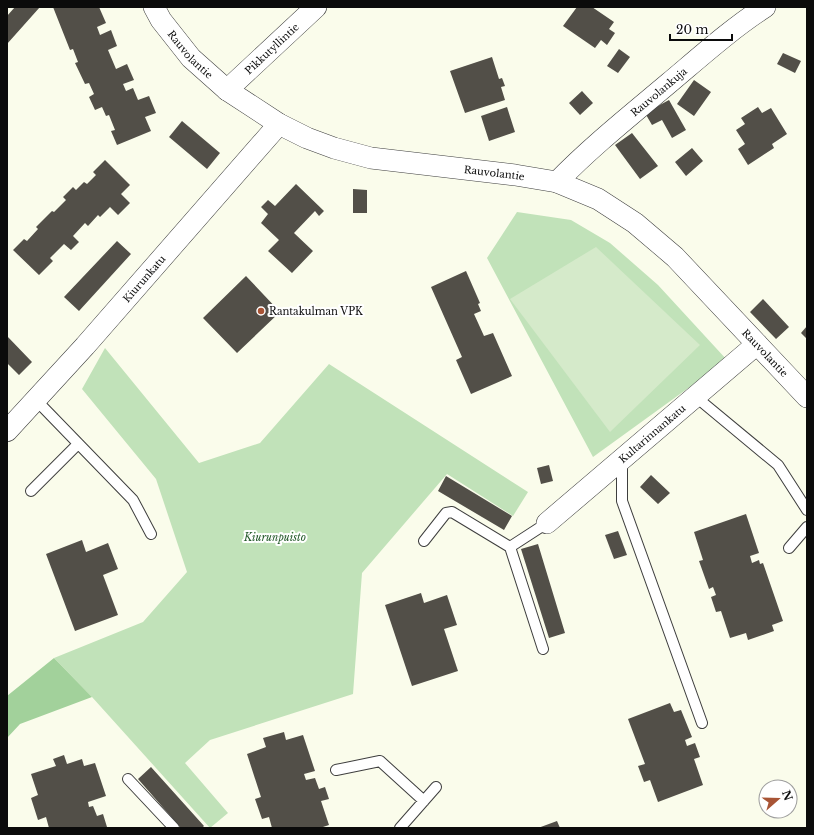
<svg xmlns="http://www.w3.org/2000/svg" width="814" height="835" font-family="'Libre Baskerville',serif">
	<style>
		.green { fill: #c1e2b9 }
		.forest { fill: #a2d19b }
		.pitch { fill: #d5eaca }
		.building { fill: #524f48 }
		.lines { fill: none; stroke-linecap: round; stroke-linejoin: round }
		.lane-casing { stroke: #3e3e3e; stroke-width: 12 }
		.street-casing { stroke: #3e3e3e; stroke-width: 22 }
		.lane { stroke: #fff; stroke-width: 10 }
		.street { stroke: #fff; stroke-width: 21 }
		.poi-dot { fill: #a85435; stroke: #fff; stroke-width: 1.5 }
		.labels { text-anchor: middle; stroke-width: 4; stroke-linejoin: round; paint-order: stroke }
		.street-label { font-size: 10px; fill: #0b0b0b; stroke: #fff }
		.poi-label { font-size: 10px; fill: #0b0b0b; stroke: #fff; text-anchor: start }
		.park-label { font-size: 10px; font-style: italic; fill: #24592a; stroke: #fff }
	</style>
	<rect width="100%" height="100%" fill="#fafceb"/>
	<path class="green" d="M517,212L571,220L610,243L658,285L727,360L593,457L487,258Z
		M105,348L199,463L260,443L329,364L528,492L513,516L447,474L362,573L353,694L210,740L185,763L228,813L210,828L92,697L54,658L143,622L187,572L156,479L82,389Z"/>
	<path class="forest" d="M54,658L92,697L20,724L7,738V696Z"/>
	<path class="pitch" d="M596,247L700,345L610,432L510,299Z"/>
	<path class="building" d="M15,7H40L7,44V16Z
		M53,7H99L106,23L97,27L100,35L111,30L117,46L108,50L116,69L127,64L134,80L123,84L126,91L133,88L138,100L149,96L156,113L145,117L151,131L117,145L111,131L115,130L109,115L106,116L102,107L95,110L89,97L94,94L89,83L85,84L75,63L78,62L73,49L70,50Z
		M577,7H592L614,22L609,29L615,33L607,45L601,40L595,48L563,26Z
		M619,49L630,57L618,73L607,66Z
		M783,53L801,61L795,73L777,64Z
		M492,57L499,79L502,78L505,86L501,87L505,100L465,113L450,71Z
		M694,80L711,92L694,116L677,104Z
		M582,91L593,103L580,115L569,103Z
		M669,100L686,130L672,138L662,120L652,125L645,113Z
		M507,107L515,132L489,141L481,116Z
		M758,107L762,113L771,108L787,134L772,144L774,148L748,165L738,149L745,144L736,130L745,124L741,118Z
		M182,121L220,153L207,169L169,137Z
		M632,133L658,166L640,179L615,145Z
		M692,148L703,161L686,176L675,162Z
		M105,160L130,185L121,194L130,203L118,215L110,207L100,217L98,215L88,226L85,223L73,236L79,242L71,250L64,244L50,258L53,261L39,275L13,250L24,239L27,241L38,229L36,227L52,211L54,212L66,200L63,197L73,187L76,190L84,182L87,184L96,175L93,172Z
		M296,184L324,211L319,216L315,211L294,233L313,251L292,273L268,251L279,240L261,223L268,214L261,207L268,200L275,206Z
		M353,189L367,190V213H353Z
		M117,241L131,254L79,311L64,297Z
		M466,271L480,303L478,304L481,311L474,314L484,336L493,333L512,376L471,394L456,360L462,357L431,287Z
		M246,276L280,312L237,353L203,318Z
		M763,299L789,327L776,339L750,312Z
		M807,326V339L801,333Z
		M7,336L32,362L19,375L7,363Z
		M549,465L553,481L541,484L537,468Z
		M651,475L670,493L658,504L640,487Z
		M446,476L512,516L504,530L438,491Z
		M746,514L759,553L750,556L752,563L759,560L760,564L763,563L783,621L772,625L774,631L748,640L746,633L730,638L721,611L716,612L711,597L716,595L713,587L709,589L699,561L703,560L694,532Z
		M618,531L627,555L614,559L605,535Z
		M82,540L86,552L108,543L118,569L103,575L118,615L75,631L46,554Z
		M538,544L565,633L549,638L521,549Z
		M421,593L424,603L447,595L457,625L444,629L458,671L412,686L385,605Z
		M670,703L674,712L681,710L692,737L685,740L687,746L695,743L700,757L694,759L703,785L658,802L650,780L644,782L638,766L645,764L628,719Z
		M284,732L286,740L303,735L315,771L304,774L306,780L315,778L319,789L325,787L329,799L321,801L329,825L320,828H272L269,817L262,819L255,799L261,797L247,754L266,747L263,738Z
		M64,755L67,764L82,759L84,766L95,763L106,796L88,802L89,807L93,806L97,816L103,814L107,827L49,828L46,817L38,820L31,798L38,795L31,774L56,766L53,759Z
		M151,767L204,826L202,828H181L138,779Z
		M557,821L560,828H538Z"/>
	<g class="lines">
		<defs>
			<path id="lane" d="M696,397L778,465L807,510
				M36,400L133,500L151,534
				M622,459V501L702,723
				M31,491L78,444
				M424,541L446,513L452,512L510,547
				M789,548L807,527
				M543,649L510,547L547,523
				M336,770L380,761L424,801
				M128,779L174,828
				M400,828L436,787"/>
			<g id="street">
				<path id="s1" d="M154,7L161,20L191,58L227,90L279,124L307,138L334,148L371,158L515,175L557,182L598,199L635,223L675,257L807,397"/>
				<path id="s2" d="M227,90L316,7"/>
				<path id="s3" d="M557,182C592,146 631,115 669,83C700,57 731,29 765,7"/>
				<path id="s4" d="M7,431L85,346L279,124"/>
				<path id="s5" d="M547,523L757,344"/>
			</g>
		</defs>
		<use href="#lane" class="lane-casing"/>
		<use href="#street" class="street-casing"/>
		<use href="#lane" class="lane"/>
		<use href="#street" class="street"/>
	</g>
	<circle class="poi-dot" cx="261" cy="311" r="4"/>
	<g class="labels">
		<g class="street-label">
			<text dy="4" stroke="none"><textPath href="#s2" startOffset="61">Pikkutyllintie</textPath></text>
			<text dy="4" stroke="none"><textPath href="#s1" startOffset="60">Rauvolantie</textPath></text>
			<text dy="4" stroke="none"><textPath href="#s3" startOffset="136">Rauvolankuja</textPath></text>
			<text dy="4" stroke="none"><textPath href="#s1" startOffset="396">Rauvolantie</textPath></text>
			<text dy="4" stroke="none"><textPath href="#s4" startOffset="205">Kiurunkatu</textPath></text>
			<text dy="4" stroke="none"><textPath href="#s1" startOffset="732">Rauvolantie</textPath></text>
			<text dy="4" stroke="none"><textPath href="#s5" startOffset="138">Kultarinnankatu</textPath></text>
		</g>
		<g class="poi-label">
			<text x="269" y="315">Rantakulman VPK</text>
		</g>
		<g class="park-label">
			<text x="275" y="541">Kiurunpuisto</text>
		</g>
	</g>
	<rect width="814" height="835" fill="none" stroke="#0b0b0b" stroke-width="16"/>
	<g transform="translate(778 799) rotate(70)"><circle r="19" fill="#ffffff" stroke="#9d9d9d"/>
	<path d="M0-3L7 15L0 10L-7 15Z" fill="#a85435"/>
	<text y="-6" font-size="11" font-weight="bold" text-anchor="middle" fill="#0b0b0b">N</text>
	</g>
	<path d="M670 34v6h62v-6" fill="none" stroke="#0b0b0b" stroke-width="2"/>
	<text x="676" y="34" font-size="12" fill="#0b0b0b" stroke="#ffffff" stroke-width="3" paint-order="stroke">20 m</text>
</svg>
